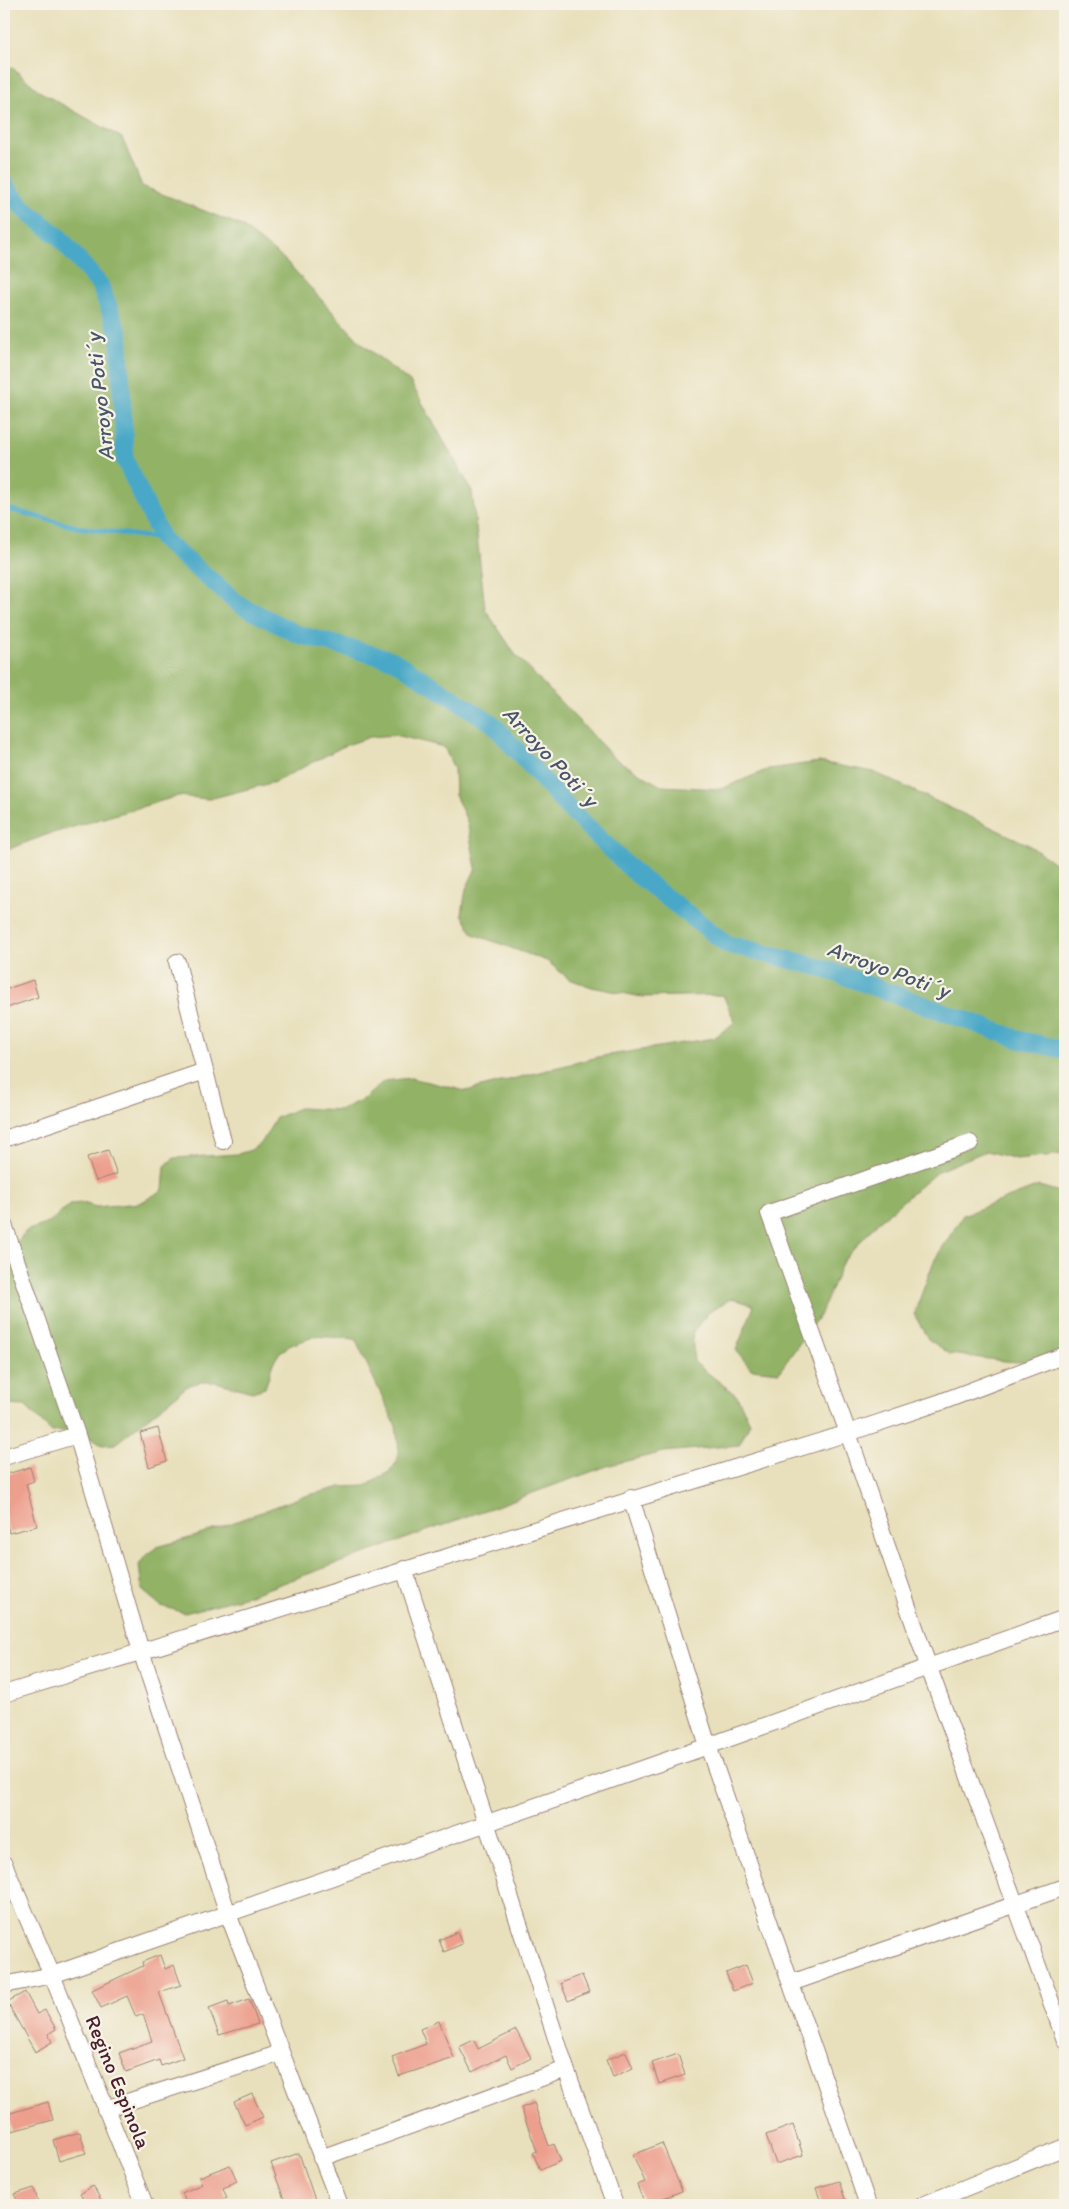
<svg xmlns="http://www.w3.org/2000/svg" width="1069" height="2209" font-family="Itim,sans-serif">
	<style>
		.forest { fill: #92b266; stroke: #6e6848 }
		.lines { fill: none; stroke-linecap: round; stroke-linejoin: round }
		.stream { stroke: #48a8c7; stroke-width: 5 }
		.canal { stroke: #48a8c7; stroke-width: 18 }
		.building { fill: #ed9f8d }
		.street-casing { stroke: #998074; stroke-width: 18 }
		.street { stroke: #fff; stroke-width: 16 }
		.labels { text-anchor: middle; stroke-width: 4.5; stroke-linejoin: round; paint-order: stroke }
		.street-label { font-size: 21px; fill: #4a1f2b; stroke: #f7f3e8 }
		.water-label { font-size: 22px; font-style: italic; fill: #495669; stroke: #f7f3e8 }
	</style>
	<rect width="100%" height="100%" fill="#f7f3e8"/>
	<filter id="ink" filterUnits="userSpaceOnUse"><feTurbulence type="fractalNoise" baseFrequency=".02" numOctaves="2"/><feDisplacementMap in="SourceGraphic" scale="10" xChannelSelector="R" yChannelSelector="G"/><feConvolveMatrix kernelMatrix="1 2 1 2 8 2 1 2 1" color-interpolation-filters="sRGB"/></filter>
	<filter id="wash" filterUnits="userSpaceOnUse"><feTurbulence type="fractalNoise" baseFrequency=".0096" numOctaves="4" result="noise"/><feDisplacementMap in="SourceGraphic" scale="20" xChannelSelector="R" yChannelSelector="G"/><feGaussianBlur stdDeviation="1.12" result="paint"/><feColorMatrix in="noise" values="0 0 0 0 0 0 0 0 0 0 0 0 0 0 0 0 0 1.4 0 .05"/><feComposite in="paint" operator="in"/></filter>
	<g filter="url(#wash)">
		<rect width="100%" height="100%" fill="#e8e0bc"/>
		<path class="forest" d="M4,61L42,93L122,138L142,186L242,226L286,261L360,342L411,383L472,491L485,609L515,654L614,758L661,786L721,789L769,769L819,762L874,772L1027,844L1065,870V1154L1016,1159L986,1151L938,1171L877,1223L843,1261L821,1313L779,1372L751,1369L736,1350L754,1306L732,1298L709,1312L692,1333L694,1362L737,1396L750,1423L739,1445L664,1452L610,1465L247,1596L185,1613L161,1606L142,1590L139,1565L146,1555L157,1547L197,1536L301,1497L341,1487L366,1486L389,1472L397,1462L399,1450L396,1426L355,1339L316,1336L291,1345L280,1352L273,1363L265,1388L252,1392L216,1382H201L189,1385L115,1444L102,1445L78,1431L52,1432L25,1406L4,1405V1241H18L26,1231L48,1223L71,1204L83,1203L96,1207L140,1203L163,1190L165,1166L174,1158L238,1154L251,1150L262,1142L276,1118L299,1108L340,1110L365,1098L384,1081L411,1078L466,1091L598,1057L714,1038L735,1022L723,995L642,997L592,987L569,979L547,961L473,934L462,914L466,889L476,868L467,821L455,795L454,769L444,747L395,735L370,737L344,746L275,782L209,799L178,796L46,835L4,851Z
			M1039,1186L1063,1193L1065,1200V1365L1004,1361L950,1354L928,1339L914,1314L934,1261L963,1215Z"/>
		<g class="lines">
			<path class="stream" d="M4,508L77,527L162,539"/>
			<path class="canal" d="M4,184L23,208L59,237L100,285L119,334L125,460L162,539L240,605L297,634L393,660L492,723L569,809L635,873L727,944L819,967L1021,1040L1065,1050"/>
		</g>
		<g id="blocks">
			<path class="building" d="M33,980L38,997L4,1009V990Z
				M108,1150L117,1174L96,1181L87,1157Z
				M158,1428L167,1461L149,1467L140,1433Z
				M30,1467L34,1481L26,1484L37,1526L9,1533L4,1513V1475Z
				M457,1932L462,1944L444,1952L439,1940Z
				M160,1955L165,1969L174,1965L181,1985L159,1992L183,2058L161,2066L159,2060L126,2072L119,2053L152,2041L143,2014L136,2017L127,1996L101,2008L92,1990L143,1966L142,1962Z
				M746,1965L753,1983L733,1991L726,1973Z
				M582,1975L589,1992L568,2001L561,1983Z
				M25,1992L37,2014L45,2010L56,2029L48,2034L52,2042L35,2052L7,2002Z
				M249,1999L258,2024L219,2035L209,2008L228,2001L229,2006Z
				M439,2021L454,2058L399,2076L392,2057L426,2044L420,2029Z
				M516,2030L531,2058L512,2068L506,2055L472,2072L459,2047L474,2040L478,2049Z
				M626,2052L633,2068L613,2077L606,2060Z
				M678,2054L685,2075L659,2084L652,2063Z
				M252,2094L263,2117L245,2125L234,2102Z
				M48,2102L53,2120L12,2131L7,2114Z
				M534,2103L549,2146L554,2144L561,2161L540,2170L533,2153L537,2151L521,2108Z
				M793,2125L803,2155L776,2164L766,2135Z
				M80,2132L86,2153L59,2161L53,2140Z
				M662,2143L682,2191L645,2205L637,2185L645,2182L633,2155Z
				M299,2153L315,2200L300,2205H286L271,2163Z
				M230,2165L237,2181L223,2188L227,2198L212,2205H188L182,2193L202,2184L199,2177Z
				M839,2181L847,2205H822L816,2188Z
				M93,2186L104,2205H87L80,2194Z
				M34,2188L39,2205H18L15,2194Z"/>
		</g>
	</g>
	<g filter="url(#ink)">
		<use href="#blocks" fill-opacity="0" stroke="#998074" stroke-width="1"/>
		<g class="lines">
			<defs>
				<path id="street" d="M177,962L223,1141
					M4,1139L205,1071
					M970,1143L769,1213L848,1433L929,1668L1065,2040
					M4,1225L77,1435L141,1651L228,1914L340,2205
					M4,1457L77,1435
					M631,1498L708,1746L868,2205
					M404,1569L566,2069L615,2205
					M4,1694L848,1433L941,1402L1065,1355
					M4,1864L52,1975L145,2205
					M791,1983L1065,1887
					M4,1985L52,1975L708,1746L1065,1618
					M105,2109L281,2053
					M321,2158L566,2069
					M923,2205L1065,2147"/>
			</defs>
			<use href="#street" class="street-casing"/>
			<use href="#street" class="street"/>
		</g>
	</g>
	<g class="labels">
		<g class="street-label">
			<text transform="translate(118 2082) rotate(68)" y="7">Regino Espinola</text>
		</g>
		<g class="water-label">
			<text transform="translate(99 397) rotate(-96)" y="8">Arroyo Poti´y</text>
			<text transform="translate(551 756) rotate(47)" y="8">Arroyo Poti´y</text>
			<text transform="translate(889 969) rotate(20)" y="8">Arroyo Poti´y</text>
		</g>
	</g>
	<rect width="1069" height="2209" fill="none" stroke="#f7f3e8" stroke-width="20"/>
</svg>
